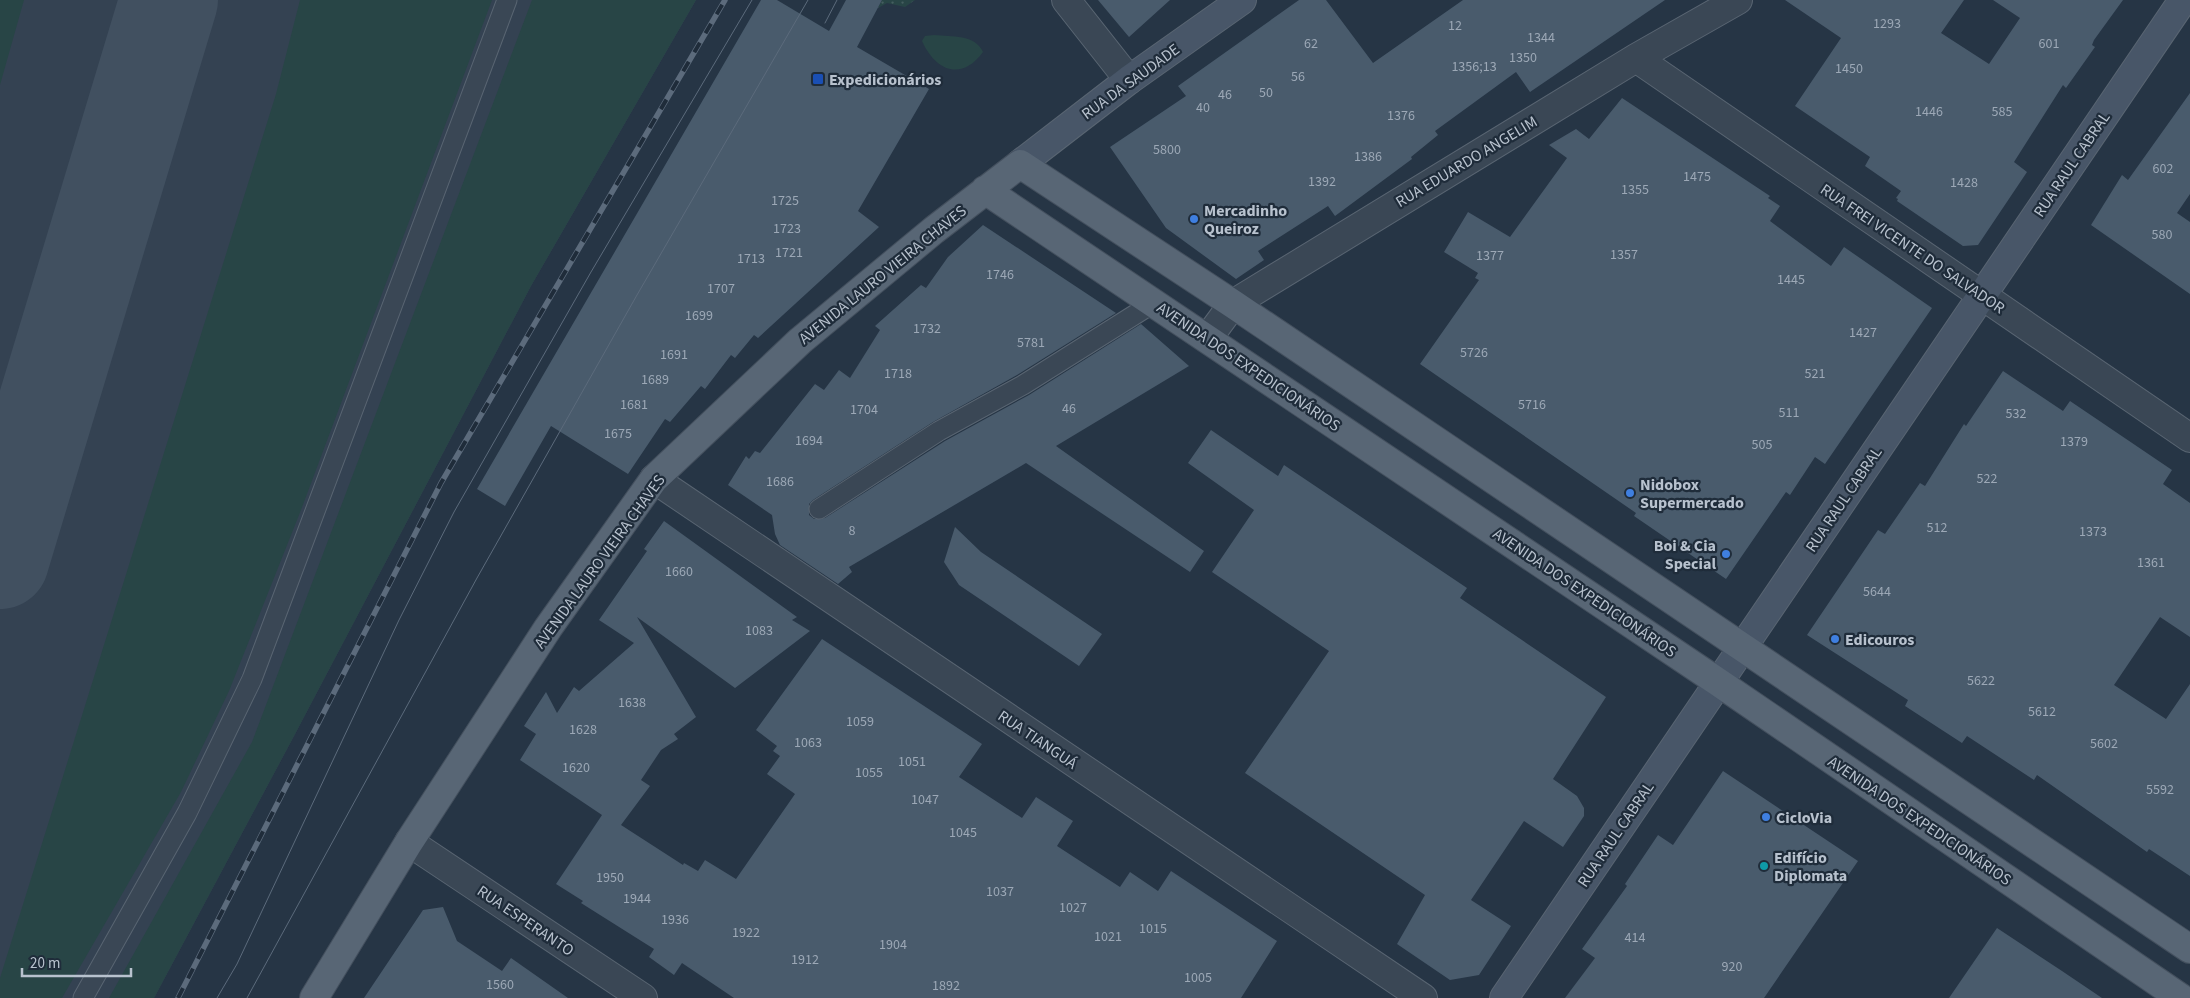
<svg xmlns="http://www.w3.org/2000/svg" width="2190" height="998" font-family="'Source Sans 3',sans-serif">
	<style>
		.airport { fill: #344252 }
		.green { fill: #284546 }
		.garden { fill: url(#garden-dots) }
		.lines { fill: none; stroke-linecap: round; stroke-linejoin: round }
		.taxiway { stroke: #415060; stroke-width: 98 }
		.building { fill: #495b6c }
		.service-casing { stroke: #596572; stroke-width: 21 }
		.minor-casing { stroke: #596572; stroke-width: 30 }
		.secondary-casing { stroke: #596572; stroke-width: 30 }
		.primary-casing { stroke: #44505e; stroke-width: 30 }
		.service { stroke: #3a4755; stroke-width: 19 }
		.minor { stroke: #3a4755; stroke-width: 28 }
		.secondary { stroke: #485668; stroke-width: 28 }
		.primary { stroke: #586675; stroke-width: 28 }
		.tram { stroke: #5c6b7c; stroke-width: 1 }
		.rail-casing { stroke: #5c6b7c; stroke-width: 5.5 }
		.rail { stroke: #1f2c3a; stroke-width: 4; stroke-dasharray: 11; stroke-linecap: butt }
		.transit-dot { fill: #1a4fb4; stroke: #1f2c3a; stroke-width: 2 }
		.shop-dot { fill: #3f7fe0; stroke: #1f2c3a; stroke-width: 2 }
		.culture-dot { fill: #0f9aa8; stroke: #1f2c3a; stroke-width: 2 }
		.labels { text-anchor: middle; stroke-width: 4.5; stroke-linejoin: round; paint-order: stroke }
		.number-label { font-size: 14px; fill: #9ca8b6 }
		.poi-label { font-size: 16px; font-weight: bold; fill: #b8c2ce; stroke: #1f2c3a; text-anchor: start }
		.street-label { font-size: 16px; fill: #b8c2ce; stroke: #1f2c3a }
	</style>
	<defs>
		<pattern id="garden-dots" width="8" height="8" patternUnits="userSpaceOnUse" patternTransform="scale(1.25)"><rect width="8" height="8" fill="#284546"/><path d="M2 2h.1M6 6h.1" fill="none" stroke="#455e60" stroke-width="1.8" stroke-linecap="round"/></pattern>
	</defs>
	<rect width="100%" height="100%" fill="#263545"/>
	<path class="airport" d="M0,0H696L531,286L294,736L154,998H0Z"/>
	<path class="green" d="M0,0H24L0,85Z
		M300,0H492L301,510L229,691L181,792L62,998H0V978L276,94Z
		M532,0H696L531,286L294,736L154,998H109L252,742Z
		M934,35C952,37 975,34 983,52C962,81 936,72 922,41L925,36Z"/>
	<path class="garden" d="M882,0H915L905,7L887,3L878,8Z"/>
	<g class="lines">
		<path class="taxiway" d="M0,560L169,0"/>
	</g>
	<path class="building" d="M761,0H777L829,31L846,0H882L857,47L929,89L858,211L879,227L758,338L754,335L735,358L731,355L705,389L701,386L670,422L665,419L628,474L551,426L505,506L477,489Z
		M1098,0H1170L1129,37Z
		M1299,0H1326L1373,63L1463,0H1665L1530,92L1516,72L1435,131L1438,135L1411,157L1412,159L1335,216L1328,206L1258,251L1264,260L1236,279L1166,228L1110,147L1186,96L1178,86Z
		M1785,0H1964L1941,33L1989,64L2020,18L1993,0H2123L2094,40L2092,45L2095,47L2066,88L2063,85L2014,162L2027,172L1978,245L1963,246L1897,201L1898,199L1896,198L1901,191L1865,166L1870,157L1795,106L1841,38Z
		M2190,93V194L2177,213L2190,222V294L2091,225L2122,175L2128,180Z
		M1622,98L1770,196L1768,198L1780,206L1770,221L1831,266L1844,247L1932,308L1825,464L1815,457L1790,495L1786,492L1726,579L1634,516L1636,513L1420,364L1479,280L1475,278L1478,273L1444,252L1468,212L1510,237L1567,158L1549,145L1576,129L1589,139Z
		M983,225L1116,313L1017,375L933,422L813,500L809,504V515L814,519L825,518L945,441L1029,395L1141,324L1189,366L1056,446L1204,551L1190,572L1026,463L849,567L852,572L838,584L780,545L775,534L772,515L728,485L746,456L749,459L755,451L760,453L815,384L824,390L839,370L850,378L880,330L875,326L921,285L926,288L948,257Z
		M2003,371L2063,411L2070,401L2172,470L2163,484L2190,503V637L2160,617L2114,685L2166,719L2190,684V876L2149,849L2147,852L2037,775L2034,780L1967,736L1962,743L1905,706L1908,700L1807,635L1878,530L1885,534L1920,483L1925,486L1964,424L1966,426Z
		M1211,430L1278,476L1284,465L1467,588L1460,598L1606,697L1553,779L1577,796L1584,808V816L1563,847L1524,821L1471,900L1511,926L1479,975L1450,980L1397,944L1425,895L1245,773L1329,651L1212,572L1254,510L1188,463Z
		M664,521L797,617L792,620L810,631L735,688L637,617L696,717L674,734L678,739L661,750L641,780L650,786L621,825L683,865L684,863L698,871L705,860L736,879L795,794L767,774L780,756L773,751L777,746L756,730L822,639L982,744L959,777L1022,818L1036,797L1073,821L1057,846L1120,887L1130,872L1158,891L1171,871L1277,941L1241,998H734L682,963L674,975L649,957L654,949L581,903L583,901L556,884L602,815L520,760L536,734L524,726L546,692L557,713L574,687L579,691L634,643L599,620L647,551L644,549Z
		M955,527L981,552L1102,634L1079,666L959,585L944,562Z
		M1723,771L1858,861L1764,998H1565L1595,958L1582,949L1627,886L1625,884L1658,835L1673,845Z
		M443,907L457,941L502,971L511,958L568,998H364L423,910Z
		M1997,928L2062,971L2102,998H1949Z"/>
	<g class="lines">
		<defs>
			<path id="service" d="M819,509L939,431L1023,385L1155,302
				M83,998L187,813L252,679L507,0"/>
			<path id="minor" d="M1066,0L1129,80
				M1636,58L2190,438
				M1208,338L1233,304L1636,58L1738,0
				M654,479L1423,998
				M409,842L643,998"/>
			<path id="secondary" d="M1020,164L1129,80L1242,0
				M1504,998L2183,0"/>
			<path id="primary" d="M985,190L1718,682L2181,998
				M314,998L409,842L548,628L654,479L800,341L934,230L1020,164L1233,304L2190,949"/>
		</defs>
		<use href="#service" class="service-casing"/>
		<use href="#minor" class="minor-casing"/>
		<use href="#secondary" class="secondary-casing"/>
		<use href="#primary" class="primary-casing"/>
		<use href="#service" class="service"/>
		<use href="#minor" class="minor"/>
		<use href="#secondary" class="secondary"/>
		<use href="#primary" class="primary"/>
		<path class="tram" d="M825,23L837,0
			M217,998L237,964L399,620L454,512L591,272L752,0
			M247,998L477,578L637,295L808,0"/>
		<defs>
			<path id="rail" d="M178,998L441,483L725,0"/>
		</defs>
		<use href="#rail" class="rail-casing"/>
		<use href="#rail" class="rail"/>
	</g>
	<rect class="transit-dot" x="812" y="73" width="12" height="12" rx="2.5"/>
	<g class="shop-dot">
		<circle cx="1194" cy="219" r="5"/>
		<circle cx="1630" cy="493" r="5"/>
		<circle cx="1726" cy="554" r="5"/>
		<circle cx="1835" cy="639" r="5"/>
		<circle cx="1766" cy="817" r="5"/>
	</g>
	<circle class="culture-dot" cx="1764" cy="866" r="5"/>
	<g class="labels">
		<g class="number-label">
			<text x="1887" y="28">1293</text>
			<text x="1455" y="30">12</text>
			<text x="1541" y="42">1344</text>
			<text x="1311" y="48">62</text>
			<text x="2049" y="48">601</text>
			<text x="1523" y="62">1350</text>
			<text x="1474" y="71">1356;13</text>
			<text x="1849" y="73">1450</text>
			<text x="1298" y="81">56</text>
			<text x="1266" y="97">50</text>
			<text x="1225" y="99">46</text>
			<text x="1203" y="112">40</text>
			<text x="1929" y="116">1446</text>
			<text x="2002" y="116">585</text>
			<text x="1401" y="120">1376</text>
			<text x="1167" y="154">5800</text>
			<text x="1368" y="161">1386</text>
			<text x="2163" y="173">602</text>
			<text x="1697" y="181">1475</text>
			<text x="1322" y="186">1392</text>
			<text x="1964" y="187">1428</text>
			<text x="1635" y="194">1355</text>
			<text x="785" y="205">1725</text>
			<text x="787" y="233">1723</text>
			<text x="2162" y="239">580</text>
			<text x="789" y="257">1721</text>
			<text x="1624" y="259">1357</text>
			<text x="1490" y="260">1377</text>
			<text x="751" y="263">1713</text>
			<text x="1000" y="279">1746</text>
			<text x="1791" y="284">1445</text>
			<text x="721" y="293">1707</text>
			<text x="699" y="320">1699</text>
			<text x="927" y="333">1732</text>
			<text x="1863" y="337">1427</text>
			<text x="1031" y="347">5781</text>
			<text x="1474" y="357">5726</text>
			<text x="674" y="359">1691</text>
			<text x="898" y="378">1718</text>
			<text x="1815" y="378">521</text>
			<text x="655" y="384">1689</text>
			<text x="634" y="409">1681</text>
			<text x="1532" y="409">5716</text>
			<text x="1069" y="413">46</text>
			<text x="864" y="414">1704</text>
			<text x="1789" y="417">511</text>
			<text x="2016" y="418">532</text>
			<text x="618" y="438">1675</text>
			<text x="809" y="445">1694</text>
			<text x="2074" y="446">1379</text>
			<text x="1762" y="449">505</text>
			<text x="1987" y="483">522</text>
			<text x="780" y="486">1686</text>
			<text x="1937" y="532">512</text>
			<text x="852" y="535">8</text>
			<text x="2093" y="536">1373</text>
			<text x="2151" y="567">1361</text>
			<text x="679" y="576">1660</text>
			<text x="1877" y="596">5644</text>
			<text x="759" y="635">1083</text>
			<text x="1981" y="685">5622</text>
			<text x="632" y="707">1638</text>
			<text x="2042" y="716">5612</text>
			<text x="860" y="726">1059</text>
			<text x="583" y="734">1628</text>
			<text x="808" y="747">1063</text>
			<text x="2104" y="748">5602</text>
			<text x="912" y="766">1051</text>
			<text x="576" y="772">1620</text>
			<text x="869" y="777">1055</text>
			<text x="2160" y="794">5592</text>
			<text x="925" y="804">1047</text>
			<text x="963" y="837">1045</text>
			<text x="610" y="882">1950</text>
			<text x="1000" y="896">1037</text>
			<text x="637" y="903">1944</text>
			<text x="1073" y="912">1027</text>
			<text x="675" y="924">1936</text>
			<text x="1153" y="933">1015</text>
			<text x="746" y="937">1922</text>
			<text x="1108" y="941">1021</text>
			<text x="1635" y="942">414</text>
			<text x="893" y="949">1904</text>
			<text x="805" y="964">1912</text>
			<text x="1732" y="971">920</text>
			<text x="1198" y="982">1005</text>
			<text x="500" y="989">1560</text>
			<text x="946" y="990">1892</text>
		</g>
		<g class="poi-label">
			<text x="829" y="85">Expedicionários</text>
			<text x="1204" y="216">Mercadinho<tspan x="1204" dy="18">Queiroz</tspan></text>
			<text x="1640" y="490">Nidobox<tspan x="1640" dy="18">Supermercado</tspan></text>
			<text x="1716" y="551" text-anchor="end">Boi &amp; Cia<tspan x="1716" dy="18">Special</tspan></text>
			<text x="1845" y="645">Edicouros</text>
			<text x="1776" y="823">CicloVia</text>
			<text x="1774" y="863">Edifício<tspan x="1774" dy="18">Diplomata</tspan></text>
		</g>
		<g class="street-label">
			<text transform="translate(1130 81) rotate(-36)" y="6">RUA DA SAUDADE</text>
			<text transform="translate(1466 161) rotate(-31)" y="6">RUA EDUARDO ANGELIM</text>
			<text transform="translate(2071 164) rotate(-56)" y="6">RUA RAUL CABRAL</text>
			<text transform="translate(1913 248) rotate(34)" y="6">RUA FREI VICENTE DO SALVADOR</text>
			<text transform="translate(882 274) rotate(-39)" y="6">AVENIDA LAURO VIEIRA CHAVES</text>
			<text transform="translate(1249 366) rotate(34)" y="6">AVENIDA DOS EXPEDICIONÁRIOS</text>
			<text transform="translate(1843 499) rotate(-56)" y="6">RUA RAUL CABRAL</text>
			<text transform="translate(599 561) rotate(-54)" y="6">AVENIDA LAURO VIEIRA CHAVES</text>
			<text transform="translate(1585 592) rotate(34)" y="6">AVENIDA DOS EXPEDICIONÁRIOS</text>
			<text transform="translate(1038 739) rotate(34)" y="6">RUA TIANGUÁ</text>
			<text transform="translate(1920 820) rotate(34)" y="6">AVENIDA DOS EXPEDICIONÁRIOS</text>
			<text transform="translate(1615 834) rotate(-56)" y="6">RUA RAUL CABRAL</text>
			<text transform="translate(526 920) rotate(34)" y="6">RUA ESPERANTO</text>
		</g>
	</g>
	<path d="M22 968v8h109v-8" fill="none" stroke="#b8c2ce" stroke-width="2.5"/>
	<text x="30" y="968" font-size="15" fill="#b8c2ce" stroke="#1f2c3a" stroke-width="4" paint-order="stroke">20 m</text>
</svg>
